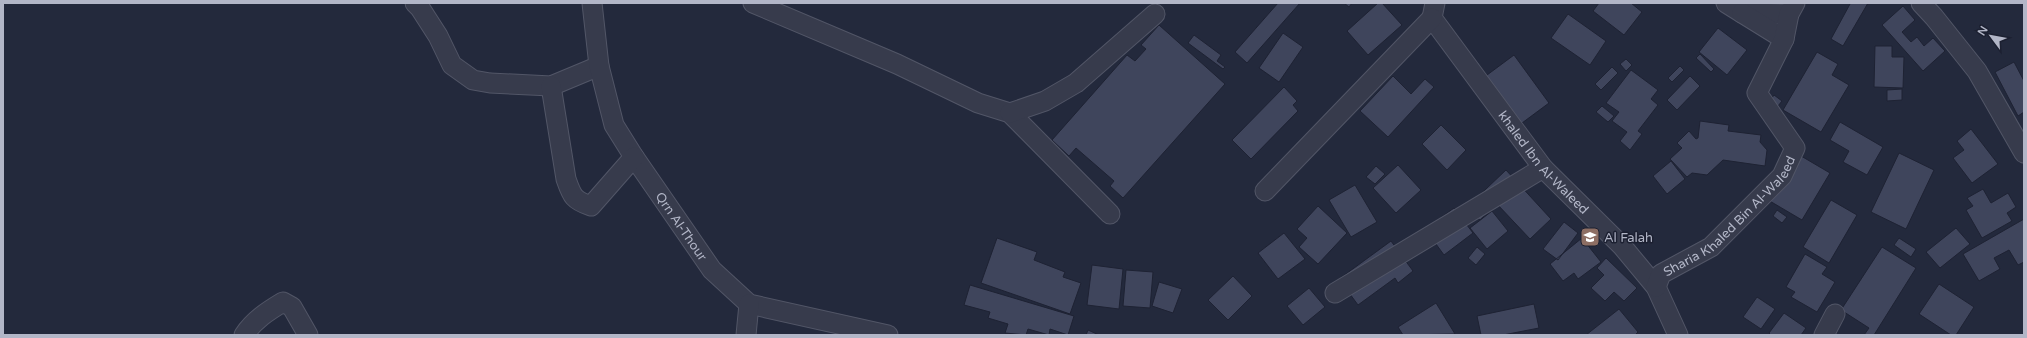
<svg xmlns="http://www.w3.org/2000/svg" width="2027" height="338" font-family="'Varela Round',sans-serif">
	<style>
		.building { fill: #3f455c; stroke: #1e2233 }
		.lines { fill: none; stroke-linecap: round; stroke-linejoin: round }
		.minor-casing { stroke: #525667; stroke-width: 21 }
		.minor { stroke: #373b4c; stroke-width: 19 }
		.labels { text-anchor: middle; stroke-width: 3; stroke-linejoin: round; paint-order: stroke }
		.street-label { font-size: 13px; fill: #b2b6c7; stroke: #1c2031 }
		.poi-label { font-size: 13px; fill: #b2b6c7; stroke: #1c2031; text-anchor: start }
	</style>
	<rect width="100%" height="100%" fill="#23293c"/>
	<path class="building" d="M1278,3H1300L1247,63L1235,52Z
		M1344,3H1352L1349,7Z
		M1378,3H1382L1402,25L1368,55L1347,31Z
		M1599,3H1631L1642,12L1624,35L1593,11Z
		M1848,3H1868L1843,46L1831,39L1850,4Z
		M1903,6L1915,20L1902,32L1911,42L1917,37L1924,46L1933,38L1945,51L1923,71L1882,25Z
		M1568,14L1606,41L1590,65L1551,38Z
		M1159,25L1225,84L1123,198L1110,186L1114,181L1076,148L1069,156L1052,140L1127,55L1135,61L1146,49L1141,45Z
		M1718,28L1747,50L1727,75L1699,52Z
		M1283,33L1303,47L1279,82L1259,68Z
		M1194,35L1221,55L1217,61L1225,67L1223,69L1188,43Z
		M1875,46H1892V57H1904L1903,88L1874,87Z
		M1817,52L1838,64L1832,75L1849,85L1821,132L1783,110Z
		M1700,54L1714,69L1711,72L1696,58Z
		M1514,55L1549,103L1518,126L1483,78Z
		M1626,59L1632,65L1626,71L1620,64Z
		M2014,62L2024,81V112L2018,116L1995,72Z
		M1680,66L1684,70L1672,82L1668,78Z
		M1612,67L1618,73L1601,90L1595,84Z
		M1631,70L1658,90L1651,99L1658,105L1638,131L1642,134L1630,150L1620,141L1627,132L1612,121L1619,112L1606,103Z
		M1393,76L1411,94L1425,79L1434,87L1388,137L1360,111Z
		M1690,76L1700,86L1677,110L1667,100Z
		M1284,87L1297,101L1293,105L1298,111L1251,159L1232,140Z
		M1902,89V100L1887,101V90Z
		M1774,95L1782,101L1774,111L1766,106Z
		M1602,106L1614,116L1608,122L1596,112Z
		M1700,121L1729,125L1728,131L1761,135L1760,142L1767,150L1765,166L1723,160L1707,175L1692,173L1687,177L1670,159L1682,148L1677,143L1689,131L1696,139L1698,138Z
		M1840,122L1883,147L1867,175L1843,162L1849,151L1830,140Z
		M1441,125L1466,150L1447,170L1422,144Z
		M1971,129L1998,164L1972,183L1953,158L1964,150L1957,141Z
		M1796,153L1830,173L1802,220L1768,200Z
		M1899,153L1934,170L1906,229L1871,212Z
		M1671,161L1685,179L1667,194L1653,176Z
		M1398,165L1421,190L1396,213L1373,188Z
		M1376,166L1385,174L1375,184L1366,177Z
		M1506,170L1551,219L1530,239L1497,204L1480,220L1467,207Z
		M1355,185L1377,222L1351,237L1329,200Z
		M1983,189L1991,203L2008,193L2016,207L2007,213L2012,221L1982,238L1966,210L1973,206L1967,198Z
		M1831,200L1857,215L1829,263L1803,247Z
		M1318,206L1347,233L1318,264L1299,247L1307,238L1297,229Z
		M1454,208L1473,233L1444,255L1425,229Z
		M1777,210L1787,217L1782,223L1773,216Z
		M1492,211L1508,231L1487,249L1470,228Z
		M2024,219V262L2018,265L2009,250L1994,258L2000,269L1979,281L1963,254Z
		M1564,222L1578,233L1558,260L1543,249Z
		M1956,228L1970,244L1940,268L1926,252Z
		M1284,233L1305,259L1278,279L1258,253Z
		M997,238L1037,252L1034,260L1065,272L1063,277L1081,283L1070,314L981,283Z
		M1582,238L1601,262L1578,279L1574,273L1563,281L1550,264Z
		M1899,238L1916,249L1911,257L1894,245Z
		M1391,241L1413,271L1398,283L1395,278L1358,305L1339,279Z
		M1477,247L1485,254L1476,265L1468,258Z
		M1882,247L1916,268L1874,335H1864L1869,328L1841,310Z
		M1805,254L1827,267L1822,274L1835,282L1817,312L1791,297L1795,292L1786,287Z
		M1606,258L1637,288L1624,301L1614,292L1605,301L1591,288L1604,275L1597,268Z
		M1092,265L1123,269L1119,309L1087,305Z
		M1126,270L1153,272L1150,308L1123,306Z
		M1233,276L1252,296L1228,320L1208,300Z
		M1159,282L1182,289L1173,313L1152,306Z
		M1939,284L1974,307L1956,335H1951L1919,314Z
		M970,285L1074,316L1068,335L1050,329L1049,335L1028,329L1026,335L1005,333L1008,324L988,318L990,312L964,305Z
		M1309,288L1325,307L1303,325L1287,306Z
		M1757,297L1775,309L1761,329L1743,317Z
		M1436,303L1455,334L1403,335L1398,327Z
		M1534,304L1539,328L1503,335H1481L1477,316Z
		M1619,309L1638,332L1635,335H1586Z
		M1784,313L1806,328L1801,335H1771L1769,333Z
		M1088,330L1099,335H1086Z"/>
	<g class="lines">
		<defs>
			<g id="minor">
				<path d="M415,3L420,8L438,36L452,65L473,80L490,83L551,86L599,66"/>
				<path id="s1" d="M592,3L599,66L614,125L634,157L712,270L749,304L888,335"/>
				<path d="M753,3L897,64L978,103L1010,113L1110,214"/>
				<path id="s2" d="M1435,3L1432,18L1543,168L1622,246L1656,287L1678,335"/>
				<path d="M1726,3L1742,13L1789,14"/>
				<path d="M1921,3L1934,17L1977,71L2024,153"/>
				<path d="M1742,13L1784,39"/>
				<path d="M551,86L566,179C572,196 573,200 591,206L634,157"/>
				<path d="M1010,113L1045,101L1076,83L1155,14"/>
				<path d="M1265,191L1432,18"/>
				<path id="s3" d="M1656,287L1661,274L1711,247L1782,176L1795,148L1757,93L1784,39L1789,14L1795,3"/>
				<path d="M1335,293L1543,168"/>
				<path d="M244,335C254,320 268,311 283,302L292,307L308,335"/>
				<path d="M746,335L749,304"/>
				<path d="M1824,335L1835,314"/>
			</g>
		</defs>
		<use href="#minor" class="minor-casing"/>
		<use href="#minor" class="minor"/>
	</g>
	<defs>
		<symbol id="school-square" viewBox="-11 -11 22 22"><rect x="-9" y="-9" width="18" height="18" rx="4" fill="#8d6e63" stroke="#1c2031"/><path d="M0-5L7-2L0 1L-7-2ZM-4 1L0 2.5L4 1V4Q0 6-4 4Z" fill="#fff"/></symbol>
	</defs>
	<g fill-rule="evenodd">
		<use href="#school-square" x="1579" y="226" width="22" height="22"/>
	</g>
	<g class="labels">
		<g class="street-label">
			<text dy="5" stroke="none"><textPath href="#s2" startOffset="198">khaled Ibn Al-Waleed</textPath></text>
			<text dy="5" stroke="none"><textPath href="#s3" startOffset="105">Sharia Khaled Bin Al-Waleed</textPath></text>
			<text dy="5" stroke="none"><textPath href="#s1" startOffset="246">Qrn Al-Thour</textPath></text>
		</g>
		<g class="poi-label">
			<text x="1604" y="242">Al Falah</text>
		</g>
	</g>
	<rect width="2027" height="338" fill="none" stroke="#b2b6c7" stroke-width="8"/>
	<g transform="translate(1991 36) rotate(302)" stroke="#1c2031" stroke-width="3" paint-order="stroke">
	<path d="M0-3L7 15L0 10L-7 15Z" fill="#b2b6c7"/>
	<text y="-6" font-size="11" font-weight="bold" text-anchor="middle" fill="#b2b6c7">N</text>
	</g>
</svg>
